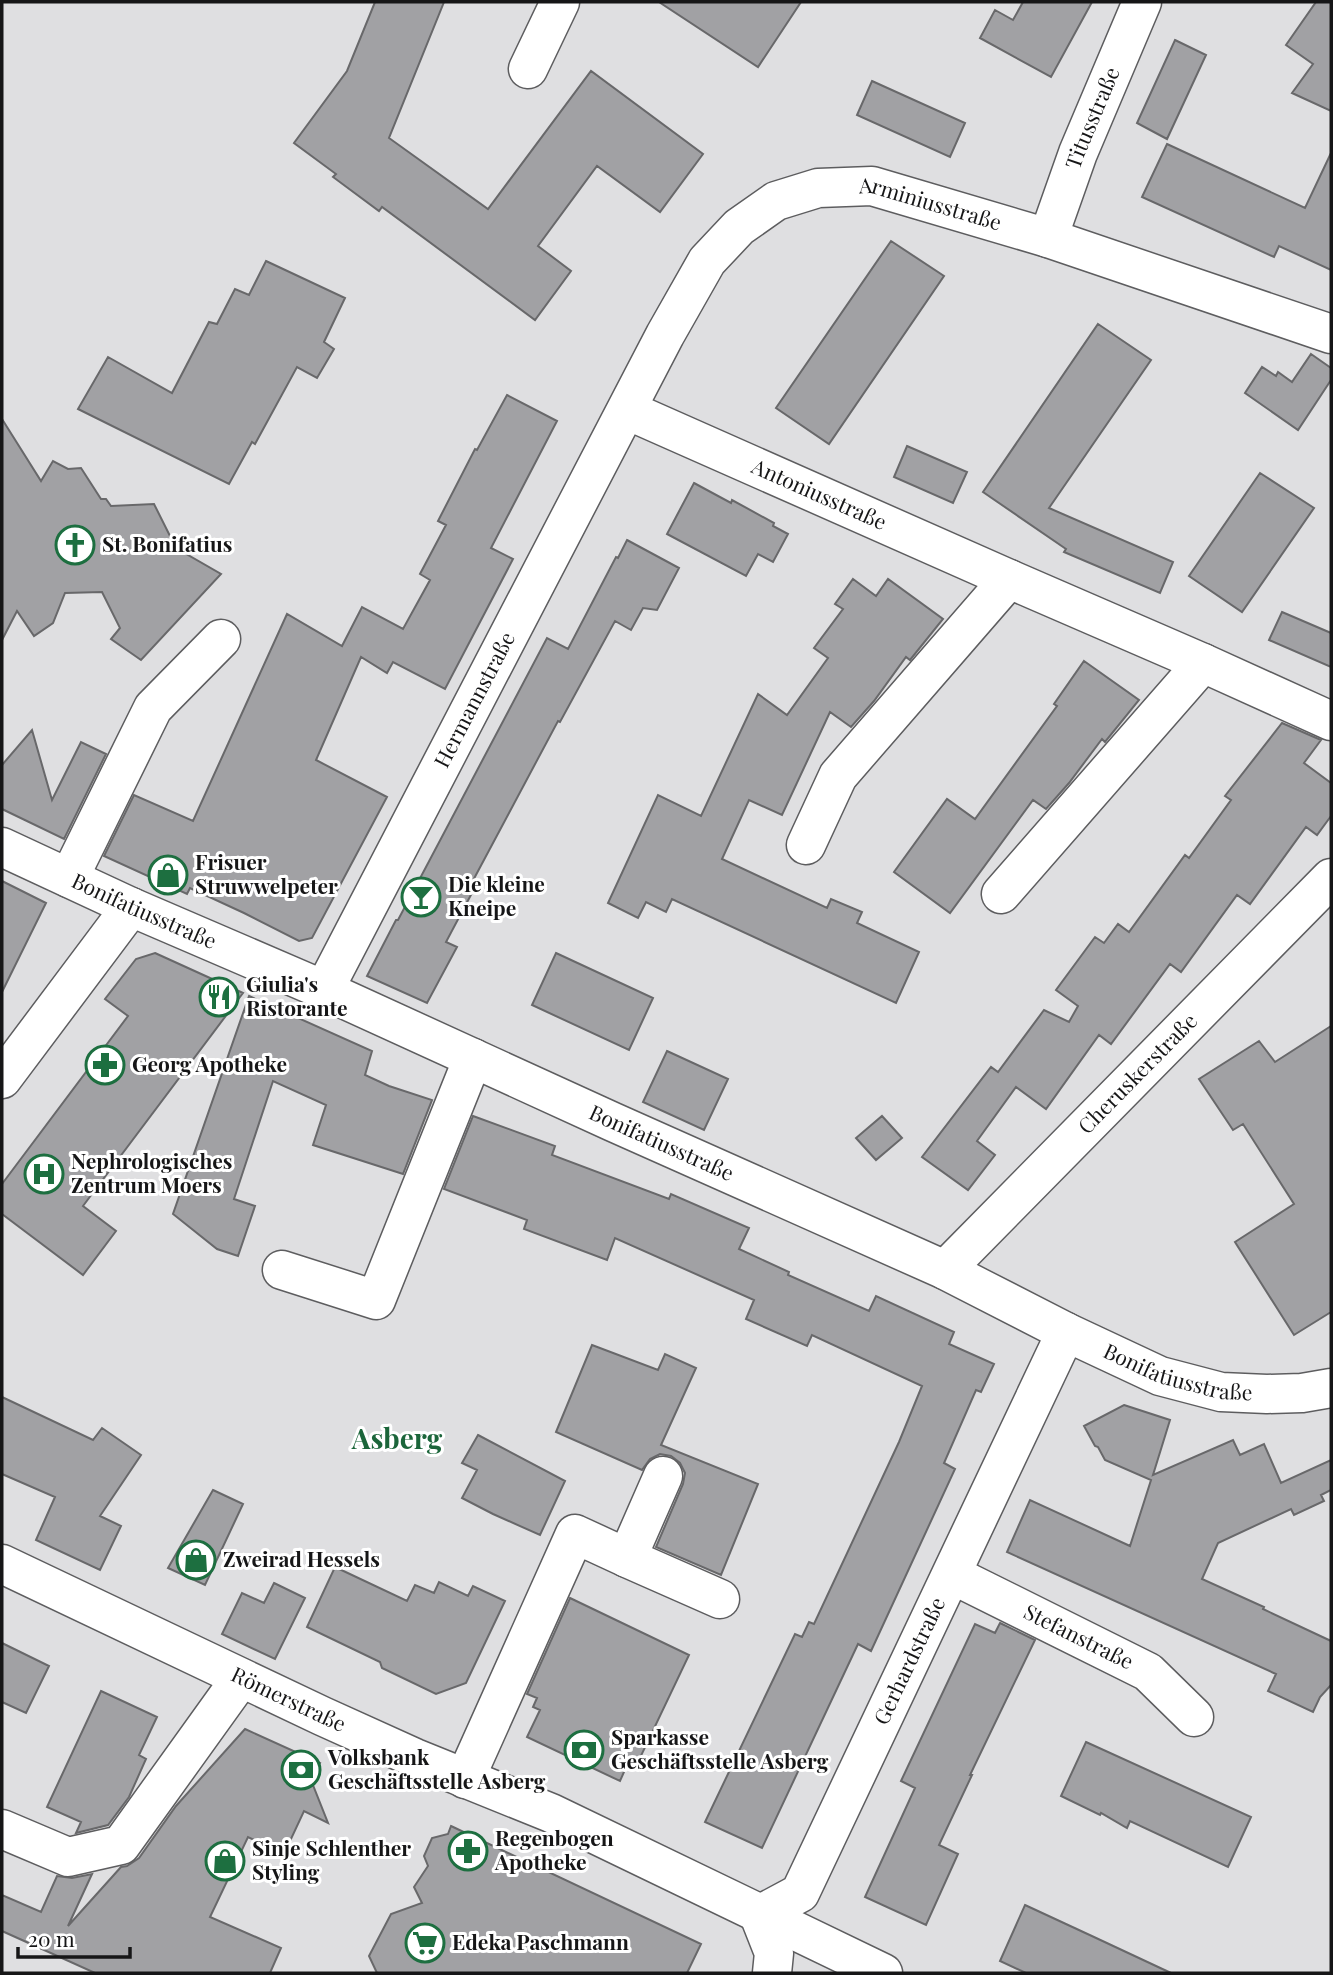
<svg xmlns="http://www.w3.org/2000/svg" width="1333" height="1975" font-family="'Playfair Display',serif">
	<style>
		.building { fill: #a1a1a4; stroke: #68686a; stroke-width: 2 }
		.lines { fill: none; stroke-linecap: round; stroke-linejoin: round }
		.minor-casing { stroke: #5d5d5f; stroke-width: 41 }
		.minor { stroke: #fff; stroke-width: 38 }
		.labels { text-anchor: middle; stroke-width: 6; stroke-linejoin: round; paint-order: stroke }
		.street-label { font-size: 21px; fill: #161617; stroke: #fff }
		.poi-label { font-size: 21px; font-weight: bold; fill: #161617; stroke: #fff; text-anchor: start }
		.district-label { font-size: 28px; font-weight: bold; fill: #1b653a; stroke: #fff }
	</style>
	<rect width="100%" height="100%" fill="#dfdfe1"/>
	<path class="building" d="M375,2H444L389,138L488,209L591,71L703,154L660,212L597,166L538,246L571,271L535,320L382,207L379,211L333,177L336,174L294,143L347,71Z
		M659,2H801L758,67Z
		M1023,2H1092L1051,77L980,38L995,10L1013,20Z
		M1316,2H1331V111L1292,93L1313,64L1286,45Z
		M1175,40L1206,55L1167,139L1137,123Z
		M872,81L965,123L950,157L857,115Z
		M1167,144L1305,208L1331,153V270L1279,246L1274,257L1142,197Z
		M891,241L944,276L829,444L776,408Z
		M266,261L345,298L324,342L334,349L317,378L297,367L255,444L252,442L229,484L78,409L108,357L172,393L209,322L217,324L235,289L249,295Z
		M1098,324L1151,360L1049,508L1173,562L1160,593L1064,552L1066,549L983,492Z
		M1311,354L1331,368V380L1298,430L1245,393L1262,367L1276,376L1278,372L1292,382Z
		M507,395L557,421L491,548L513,559L445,689L393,662L387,673L361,657L316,760L387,797L312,938L299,941L244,913L190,888L187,894L104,856L134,795L193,821L287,614L342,646L362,607L403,629L430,580L420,574L446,525L438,521L475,449L477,450Z
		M2,419L41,481L53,461L68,469L81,468L101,499H106L111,506L154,504L176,548L221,574L141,660L111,639L120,628L102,592L65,593L53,623L34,636L17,611L2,640Z
		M907,446L967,472L953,503L894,477Z
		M1260,473L1314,508L1242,612L1189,576Z
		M694,483L731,503L732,500L774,523L773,526L788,534L773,562L758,554L746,576L667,534Z
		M627,540L679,568L657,610L643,608L631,630L615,621L560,722L558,721L469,888L473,891L446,942L457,947L427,1003L367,976L396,920H398L547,638L568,649L616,557L618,558Z
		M853,579L876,596L888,579L943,619L910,660L906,657L874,701L851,727L830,712L782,815L749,800L722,859L827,908L831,899L862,912L857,923L919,952L896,1003L672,899L666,912L646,902L638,918L608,903L658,795L701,816L758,694L787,715L828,658L814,648L843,609L835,604Z
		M1282,612L1331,633V667L1269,640Z
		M1084,661L1139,700L1105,742L1102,739L1069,783L1046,809L1033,800L950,913L894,872L947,799L975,819L1057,706L1054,704Z
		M1282,723L1321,740L1304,763L1331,783V816L1317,835L1306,827L1250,904L1237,895L1181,972L1170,964L1111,1044L1099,1035L1046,1109L1016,1087L977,1141L995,1155L968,1190L922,1157L991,1067L998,1072L1044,1010L1069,1022L1078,1006L1056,990L1095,937L1104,943L1118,924L1129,932L1185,855L1189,858L1231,800L1225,796Z
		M32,730L52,800L81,742L106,754L64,839L2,809V765Z
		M2,881L46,903L2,992Z
		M155,953L243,993L83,1206L116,1231L83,1275L2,1214V1184L128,1016L105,999L136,959Z
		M556,953L653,998L629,1050L532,1005Z
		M249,996L372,1051L365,1075L389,1086L432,1100L403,1174L313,1145L326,1105L273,1081L234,1199L255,1206L238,1256L217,1249L173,1214Z
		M1331,1026V1312L1294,1335L1235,1242L1294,1204L1243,1124L1233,1130L1199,1079L1259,1041L1275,1062Z
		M667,1051L728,1079L704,1130L643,1102Z
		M473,1116L555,1146L552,1155L669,1199L671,1194L749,1228L739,1249L789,1272L788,1275L869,1311L876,1296L954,1332L949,1344L994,1364L981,1392L976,1390L944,1463L955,1469L871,1651L858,1644L762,1848L705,1822L795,1634L802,1637L809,1622L814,1624L899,1442L922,1386L812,1335L807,1346L746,1319L754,1300L615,1238L607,1260L524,1229L527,1220L444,1189Z
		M882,1116L902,1138L876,1160L856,1138Z
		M592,1345L658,1370L665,1354L696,1368L661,1445L758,1484L721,1575L656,1547L683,1484L685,1473L680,1463L671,1456L660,1454L650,1459L642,1470L556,1432Z
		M2,1397L93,1440L102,1428L141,1455L100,1516L121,1526L100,1570L36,1540L55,1497L2,1474Z
		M1124,1405L1170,1420L1153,1475L1233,1440L1240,1455L1264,1444L1281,1483L1331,1460V1490L1321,1495L1324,1501L1294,1515L1291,1509L1218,1543L1202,1579L1264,1607L1263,1609L1331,1641V1685L1320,1697L1313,1712L1268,1691L1276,1674L1007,1552L1030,1500L1130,1546L1151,1480L1105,1460L1098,1447L1095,1446L1084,1426Z
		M478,1435L565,1481L540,1535L493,1514L462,1498L477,1470L462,1463Z
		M213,1490L243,1504L205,1585L168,1568Z
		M335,1567L407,1601L415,1585L434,1593L439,1582L468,1596L473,1586L505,1601L466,1683L436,1694L382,1668L380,1662L307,1627Z
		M274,1583L305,1598L275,1659L222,1634L242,1593L264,1603Z
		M570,1598L689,1655L639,1760L631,1756L620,1781L527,1737L540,1710L533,1707L537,1698L527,1694Z
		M1000,1623L1035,1640L970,1775H972L939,1845L958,1854L926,1925L865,1897L915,1788L901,1781L975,1624L995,1633Z
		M2,1643L49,1666L26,1713L2,1702Z
		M101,1691L157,1717L139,1755L146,1759L129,1797L108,1825L76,1833L81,1822L47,1807Z
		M245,1729L320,1763L311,1780L328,1823L304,1811L284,1854L248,1837L210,1917L281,1948L270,1973H95L2,1931V1895L41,1912L57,1876L72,1878L92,1874L68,1926L121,1867L127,1866L139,1858L176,1806Z
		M1086,1742L1251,1817L1228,1867L1130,1821L1127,1828L1101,1813L1100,1815L1061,1796Z
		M451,1826L701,1944L687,1973H377L369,1956L391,1914L422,1903L414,1887L428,1866L424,1856L432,1838L448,1834Z
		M1025,1905L1094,1937L1171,1973H1026L1000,1961Z"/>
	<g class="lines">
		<defs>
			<g id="minor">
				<path d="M528,69L560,2"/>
				<path id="s1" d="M1048,238L1078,153L1142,2"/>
				<path id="s2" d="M627,410L1009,579L1203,663L1331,721"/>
				<path d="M806,845L838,776L1009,579"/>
				<path id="s3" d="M2,847L131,907L324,990L613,1122L945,1270L1066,1332L1160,1376L1221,1392L1267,1394L1302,1393L1331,1388"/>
				<path d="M69,878L153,708L221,639"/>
				<path d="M1001,894L1203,663"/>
				<path id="s4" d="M324,990L665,335L707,261L739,227L776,201L818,188L872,186L1048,238L1331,334"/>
				<path d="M2,1079L131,907"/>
				<path d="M282,1270L376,1300L473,1058"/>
				<path id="s5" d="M945,1270L1331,878"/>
				<path d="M627,1558L720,1599"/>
				<path id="s6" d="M2,1564L322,1716L415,1758L551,1813L883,1973"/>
				<path id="s7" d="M953,1575L1148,1672L1194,1717"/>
				<path d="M465,1779L575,1534L627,1558L663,1476"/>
				<path d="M2,1829L68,1857L121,1845L241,1678"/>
				<path id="s8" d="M759,1915L800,1893L1066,1332"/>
				<path d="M759,1915L774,1953L772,1973"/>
			</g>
		</defs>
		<use href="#minor" class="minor-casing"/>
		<use href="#minor" class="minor"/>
	</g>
	<defs>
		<symbol id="church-ring" viewBox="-11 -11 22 22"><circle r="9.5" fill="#fff" stroke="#1d6f40" stroke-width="1.5"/><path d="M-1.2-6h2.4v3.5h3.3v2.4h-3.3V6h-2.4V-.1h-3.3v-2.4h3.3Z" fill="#1d6f40"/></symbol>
		<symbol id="shop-ring" viewBox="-11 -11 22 22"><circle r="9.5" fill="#fff" stroke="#1d6f40" stroke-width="1.5"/><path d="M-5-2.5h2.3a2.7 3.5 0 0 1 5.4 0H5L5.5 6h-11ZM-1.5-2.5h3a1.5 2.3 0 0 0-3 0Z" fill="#1d6f40"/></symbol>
		<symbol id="bar-ring" viewBox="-11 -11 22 22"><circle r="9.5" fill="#fff" stroke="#1d6f40" stroke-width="1.5"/><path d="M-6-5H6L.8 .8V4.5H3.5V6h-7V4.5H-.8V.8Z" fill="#1d6f40"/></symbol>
		<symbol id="restaurant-ring" viewBox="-11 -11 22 22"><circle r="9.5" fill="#fff" stroke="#1d6f40" stroke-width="1.5"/><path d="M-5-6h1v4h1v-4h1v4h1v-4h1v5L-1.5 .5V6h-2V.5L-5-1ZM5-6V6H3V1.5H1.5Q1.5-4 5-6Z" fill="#1d6f40"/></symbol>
		<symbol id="pharmacy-ring" viewBox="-11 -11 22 22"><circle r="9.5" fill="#fff" stroke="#1d6f40" stroke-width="1.5"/><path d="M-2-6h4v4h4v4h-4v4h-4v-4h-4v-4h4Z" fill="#1d6f40"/></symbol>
		<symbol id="hospital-ring" viewBox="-11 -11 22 22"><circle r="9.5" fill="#fff" stroke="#1d6f40" stroke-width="1.5"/><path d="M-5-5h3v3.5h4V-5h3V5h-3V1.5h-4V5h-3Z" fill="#1d6f40"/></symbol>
		<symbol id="bank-ring" viewBox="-11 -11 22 22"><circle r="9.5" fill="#fff" stroke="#1d6f40" stroke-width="1.5"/><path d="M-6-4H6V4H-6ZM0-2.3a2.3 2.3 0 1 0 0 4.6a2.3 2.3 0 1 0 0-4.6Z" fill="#1d6f40"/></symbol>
		<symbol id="supermarket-ring" viewBox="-11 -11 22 22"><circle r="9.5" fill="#fff" stroke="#1d6f40" stroke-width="1.5"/><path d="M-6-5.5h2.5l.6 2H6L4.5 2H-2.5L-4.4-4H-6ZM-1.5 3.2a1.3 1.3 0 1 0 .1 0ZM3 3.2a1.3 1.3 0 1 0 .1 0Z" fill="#1d6f40"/></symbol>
	</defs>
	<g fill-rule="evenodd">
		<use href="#church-ring" x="53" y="523" width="44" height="44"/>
		<use href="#shop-ring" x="146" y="853" width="44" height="44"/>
		<use href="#bar-ring" x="399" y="875" width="44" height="44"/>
		<use href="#restaurant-ring" x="197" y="975" width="44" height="44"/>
		<use href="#pharmacy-ring" x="83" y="1043" width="44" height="44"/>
		<use href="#hospital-ring" x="22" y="1152" width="44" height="44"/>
		<use href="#shop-ring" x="174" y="1538" width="44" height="44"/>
		<use href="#bank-ring" x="562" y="1728" width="44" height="44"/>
		<use href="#bank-ring" x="279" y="1748" width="44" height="44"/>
		<use href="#pharmacy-ring" x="446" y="1829" width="44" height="44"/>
		<use href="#shop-ring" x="203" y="1839" width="44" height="44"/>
		<use href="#supermarket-ring" x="403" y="1921" width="44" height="44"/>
	</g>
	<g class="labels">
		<g class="street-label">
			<text dy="7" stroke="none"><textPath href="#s1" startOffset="128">Titusstraße</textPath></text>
			<text dy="7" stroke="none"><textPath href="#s4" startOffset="1074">Arminiusstraße</textPath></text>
			<text dy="7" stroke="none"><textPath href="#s2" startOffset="210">Antoniusstraße</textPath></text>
			<text dy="7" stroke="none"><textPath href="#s4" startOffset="327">Hermannstraße</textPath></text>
			<text dy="7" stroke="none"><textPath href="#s3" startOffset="156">Bonifatiusstraße</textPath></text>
			<text dy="7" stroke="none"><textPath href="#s5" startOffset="275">Cheruskerstraße</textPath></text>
			<text dy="7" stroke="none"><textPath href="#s3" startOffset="723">Bonifatiusstraße</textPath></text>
			<text dy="7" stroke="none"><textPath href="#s3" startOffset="1290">Bonifatiusstraße</textPath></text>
			<text dy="7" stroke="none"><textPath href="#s7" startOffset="140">Stefanstraße</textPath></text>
			<text dy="7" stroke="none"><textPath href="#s8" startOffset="303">Gerhardstraße</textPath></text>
			<text dy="7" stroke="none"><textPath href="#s6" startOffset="317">Römerstraße</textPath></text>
		</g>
		<g class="poi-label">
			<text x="102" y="552">St. Bonifatius</text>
			<text x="195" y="870">Frisuer<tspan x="195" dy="24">Struwwelpeter</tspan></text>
			<text x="448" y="892">Die kleine<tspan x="448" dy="24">Kneipe</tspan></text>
			<text x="246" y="992">Giulia's<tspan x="246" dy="24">Ristorante</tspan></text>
			<text x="132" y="1072">Georg Apotheke</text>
			<text x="71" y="1169">Nephrologisches<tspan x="71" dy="24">Zentrum Moers</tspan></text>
			<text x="223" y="1567">Zweirad Hessels</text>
			<text x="611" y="1745">Sparkasse<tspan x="611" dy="24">Geschäftsstelle Asberg</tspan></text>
			<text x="328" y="1765">Volksbank<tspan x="328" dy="24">Geschäftsstelle Asberg</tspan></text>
			<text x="495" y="1846">Regenbogen<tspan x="495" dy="24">Apotheke</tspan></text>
			<text x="252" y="1856">Sinje Schlenther<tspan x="252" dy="24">Styling</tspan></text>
			<text x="452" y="1950">Edeka Paschmann</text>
		</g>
		<g class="district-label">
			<text x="397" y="1449">Asberg</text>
		</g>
	</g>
	<rect width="1333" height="1975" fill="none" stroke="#161617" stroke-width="7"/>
	<path d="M18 1947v10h112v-10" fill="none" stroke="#161617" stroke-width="3.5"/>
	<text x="28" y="1947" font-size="21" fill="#161617" stroke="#ffffff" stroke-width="5" paint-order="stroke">20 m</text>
</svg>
